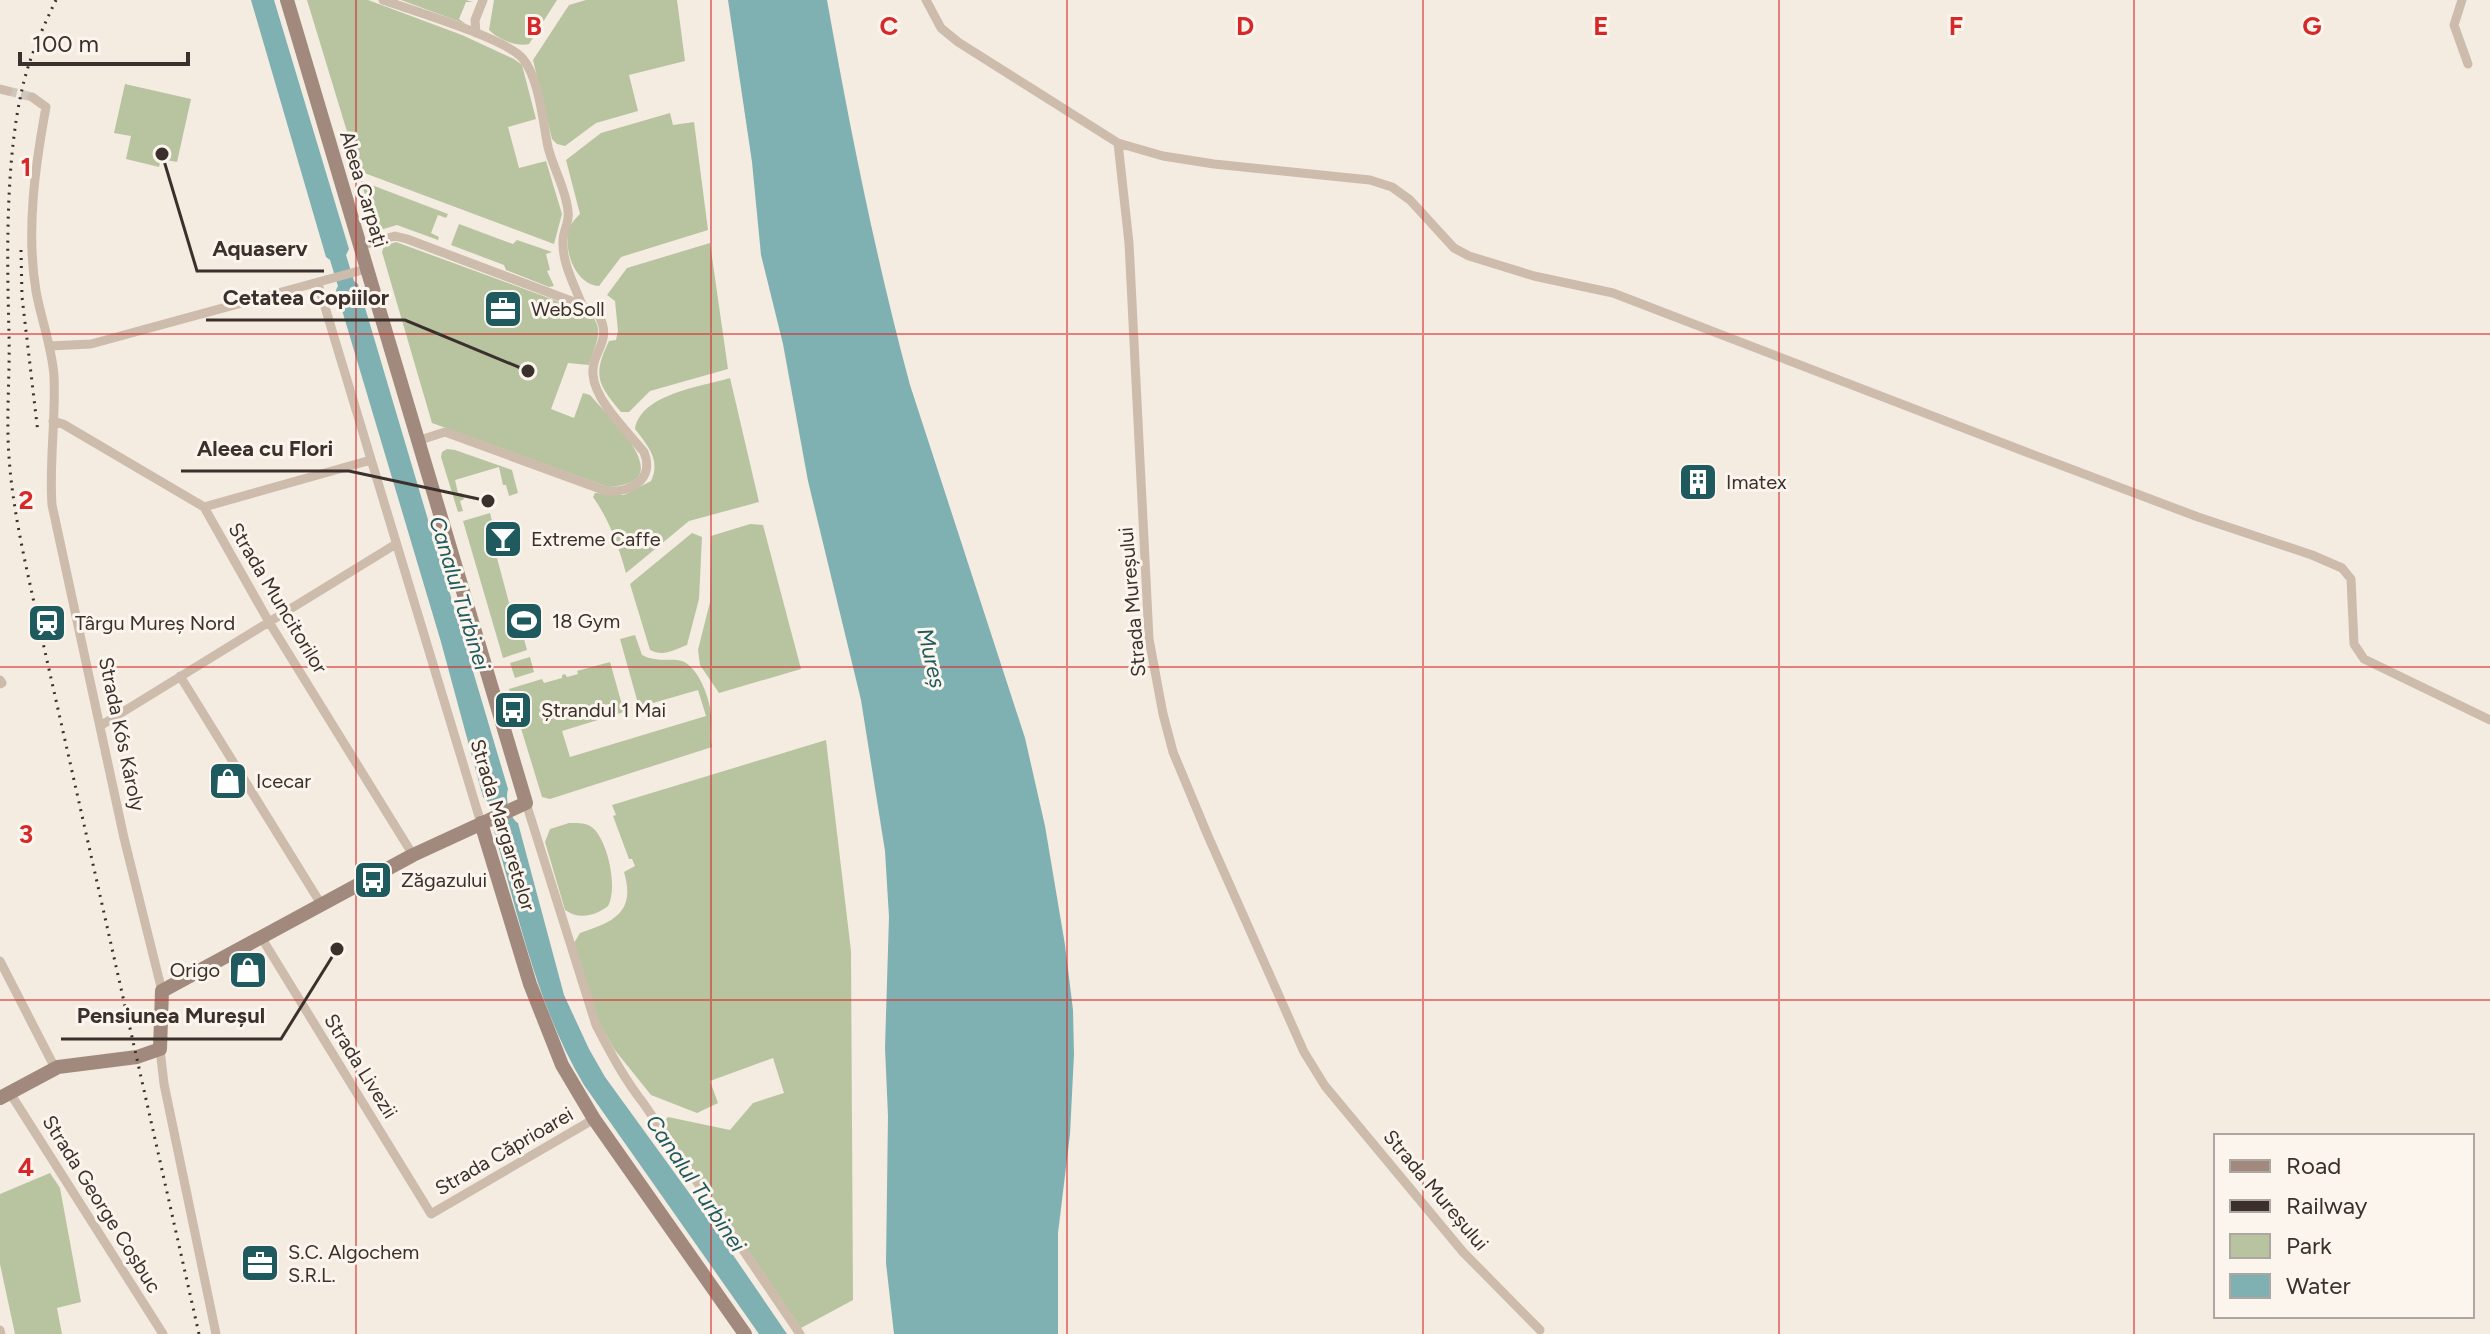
<svg xmlns="http://www.w3.org/2000/svg" width="2490" height="1334" font-family="Figtree,sans-serif">
	<style>
		.green { fill: #b8c4a0 }
		.water { fill: #7fb0b2 }
		.lines { fill: none; stroke-linecap: round; stroke-linejoin: round }
		.street-tunnel { stroke: #cfc6bd; stroke-width: 9; stroke-dasharray: 9 4.5; stroke-linecap: butt }
		.street { stroke: #cdbbac; stroke-width: 9 }
		.secondary { stroke: #a18a7d; stroke-width: 14 }
		.rail { stroke: #3b302b; stroke-width: 3; stroke-dasharray: 2 6; stroke-linecap: butt }
		.grid { fill: none; stroke: #d62828; stroke-width: 2; stroke-opacity: 0.55 }
		.labels { text-anchor: middle; stroke-width: 6; stroke-linejoin: round; paint-order: stroke }
		.street-label { font-size: 20px; fill: #3b302b; stroke: #fbf5ee }
		.poi-label { font-size: 20px; fill: #3b302b; stroke: #fbf5ee; text-anchor: start }
		.water-label { font-size: 22px; font-style: italic; fill: #1f5a5e; stroke: #fbf5ee }
		.grid-label { font-size: 26px; text-anchor: middle; font-weight: bold; fill: #d62828; stroke: #fbf5ee; stroke-width: 6; stroke-linejoin: round; paint-order: stroke }
		.leader { fill: none; stroke: #3b302b; stroke-width: 3 }
		.callout-dot { fill: #3b302b; stroke: #fbf5ee; stroke-width: 3 }
		.callout-label { font-size: 22px; text-anchor: middle; font-weight: bold; fill: #3b302b; stroke: #fbf5ee; stroke-width: 6; stroke-linejoin: round; paint-order: stroke }
	</style>
	<rect width="100%" height="100%" fill="#f4ebe1"/>
	<path class="green" d="M307,0H368L462,35L514,59L522,65L536,119L508,127L519,168L546,161L562,214L554,244L359,171Z
		M401,0H466L473,2H466L459,19L466,24Z
		M494,0H557L529,44C516,47 498,39 489,30Z
		M586,0H677L685,61L629,75L638,111L596,123L565,146L557,144L552,139L533,60L569,5Z
		M125,84L191,99L177,162L161,159L159,167L126,159L131,136L114,133Z
		M670,113L673,125L694,122L708,230L621,257L599,286C576,285 563,251 569,230C571,223 575,219 580,214L566,160L601,133Z
		M361,181L448,214L446,218L438,215L431,233L439,237L438,240L397,225L380,230L374,228Z
		M459,224L513,244L517,240L552,252L546,254L550,270L547,271L554,286L549,287L506,270L504,265L451,245Z
		M396,242L587,312C608,328 594,345 589,365L568,363L551,409L574,418L583,393L590,395C611,420 682,483 608,487L432,423L382,252L384,246Z
		M710,243L728,369L650,391L629,412H621C598,384 592,376 609,341L616,340L618,331L615,301L607,295L627,268Z
		M730,378L759,502L689,521L626,573C618,545 610,521 593,497L595,493L624,495L651,481C661,460 648,446 635,429C641,394 700,387 730,378Z
		M447,449L455,450L512,470L518,493L509,496L506,485H503L499,467L455,480L458,493H462L464,499L460,501L463,511L458,512L441,457L442,452Z
		M490,513L501,556L497,558L519,640L524,639L527,650L503,658L463,521Z
		M750,524L763,525L801,669L719,693L700,665L698,650L710,602L711,536Z
		M692,533L702,537L699,599L687,645C674,650 663,657 650,650L630,584Z
		M635,635L642,655C659,664 676,656 686,663C700,672 710,699 711,715C712,726 709,736 712,747L550,799L542,797L509,689L542,679L544,683L562,678V675L565,674L567,677L578,674L577,671L610,662L624,712L562,731L570,757L706,716L698,690L639,707L620,639Z
		M530,657L534,672L515,678L510,663Z
		M826,740L851,951L853,1300L801,1328L662,1123L668,1117L730,1130L753,1103L784,1093L773,1058L710,1081L718,1103L697,1113L651,1095L614,1049L600,1024L574,943L580,933C614,922 636,912 624,872L635,866L632,859H629L613,816L616,815L612,805Z
		M569,823C578,823 587,822 594,829C608,843 618,888 608,906C595,916 579,920 565,910L545,842L550,829Z
		M50,1173L60,1188L81,1302L57,1308L62,1334H15L0,1264V1194Z"/>
	<path class="water" d="M251,0H274L349,249L346,255L354,281L358,284L494,742L508,789C505,799 509,817 518,823L564,995L589,1049L605,1077L716,1230L787,1334H759L584,1085C538,1008 519,918 494,831C498,822 492,803 483,797L441,642L336,290L338,286L330,260L326,257Z
		M728,0H827C850,129 876,259 910,385L1025,738L1045,826L1065,945L1073,1010L1074,1054L1070,1134L1058,1233V1334H894L886,1263L888,1116L885,1048L889,917L885,851L861,700L808,481L783,344L761,255L752,162Z"/>
	<g class="lines">
		<path class="street-tunnel" d="M8,91L32,97"/>
		<path class="street" d="M383,0C411,10 508,39 523,59C539,78 543,122 548,147C553,168 566,189 568,211C570,222 563,230 563,241C562,263 574,284 582,305
			M926,0L941,28L958,42L1118,143L1163,156L1214,164L1370,180L1392,187L1410,200L1454,248L1469,256L1534,276L1613,293L2026,452L2198,517L2312,555L2342,568L2351,579L2354,644L2364,659L2490,720
			M2462,0L2454,25L2468,64
			M476,33L475,20L483,0
			M0,89L8,91
			M32,97L46,107C35,167 26,231 36,291C41,319 52,347 54,376C56,419 49,462 52,505L124,838L162,991
			M1118,143L1129,243L1149,639L1163,714L1173,752L1208,836L1304,1052L1325,1086L1463,1252L1540,1330
			M360,246L395,236L407,239L582,305L599,316C613,342 591,351 593,375C595,401 628,432 644,452C655,479 631,493 606,491L445,432L417,441
			M318,284L481,823
			M49,346L91,344L366,269
			M53,421L63,424L204,507L269,622L413,855
			M204,507L371,460
			M180,676L321,904
			M0,680L2,683L0,684
			M100,726L396,544
			M526,803L596,1025C611,1054 625,1080 644,1104L800,1334
			M261,937L431,1214L594,1119
			M0,961L55,1068
			M160,1049L164,1084L216,1334
			M10,1093L163,1334
			M0,1330L1,1334"/>
		<path class="secondary" d="M481,823L530,984L562,1065L594,1119L745,1334
			M0,1098L58,1067L137,1057L160,1049L162,991L413,855L526,803L287,0"/>
		<path class="rail" d="M56,0C43,27 30,56 23,85C5,161 7,257 9,335C10,376 6,417 9,457C13,514 27,570 39,625L199,1334
			M21,250L22,297L38,433"/>
	</g>
	<path class="grid" d="M356,0V1334M711,0V1334M1067,0V1334M1423,0V1334M1779,0V1334M2134,0V1334M0,334H2490M0,667H2490M0,1000H2490"/>
	<defs>
		<symbol id="office-square" viewBox="-11 -11 22 22"><rect x="-9" y="-9" width="18" height="18" rx="4" fill="#1f5a5e" stroke="#fbf5ee"/><path d="M-6-3h4V-5.5h4V-3h4V5H-6ZM-1-4.5V-3h2v-1.5ZM-6 0V1H6V0Z" fill="#fff"/></symbol>
		<symbol id="building-square" viewBox="-11 -11 22 22"><rect x="-9" y="-9" width="18" height="18" rx="4" fill="#1f5a5e" stroke="#fbf5ee"/><path d="M-4-6H4V6H1V3H-1V6H-4ZM-2.5-4.3h1.7v1.8h-1.7ZM.8-4.3h1.7v1.8H.8ZM-2.5-1h1.7V.8h-1.7ZM.8-1h1.7V.8H.8Z" fill="#fff"/></symbol>
		<symbol id="bar-square" viewBox="-11 -11 22 22"><rect x="-9" y="-9" width="18" height="18" rx="4" fill="#1f5a5e" stroke="#fbf5ee"/><path d="M-6-5H6L.8 .8V4.5H3.5V6h-7V4.5H-.8V.8Z" fill="#fff"/></symbol>
		<symbol id="stadium-square" viewBox="-11 -11 22 22"><rect x="-9" y="-9" width="18" height="18" rx="4" fill="#1f5a5e" stroke="#fbf5ee"/><path d="M0-5a6.5 5 0 1 0 0 10a6.5 5 0 1 0 0-10ZM-3.5-1.8h7v3.6h-7Z" fill="#fff"/></symbol>
		<symbol id="station-square" viewBox="-11 -11 22 22"><rect x="-9" y="-9" width="18" height="18" rx="4" fill="#1f5a5e" stroke="#fbf5ee"/><path d="M-3-6H3Q5-6 5-4V2Q5 4 3 4L4.5 6H3L1.5 4h-3L-3 6H-4.5L-3 4Q-5 4-5 2V-4Q-5-6-3-6ZM-3.5-4v3h7v-3ZM-3.5 1v1.5H-2V1ZM2 1v1.5H3.5V1Z" fill="#fff"/></symbol>
		<symbol id="bus-square" viewBox="-11 -11 22 22"><rect x="-9" y="-9" width="18" height="18" rx="4" fill="#1f5a5e" stroke="#fbf5ee"/><path d="M-5-6H5V4H4V6H2V4H-2V6H-4V4H-5ZM-3.5-4V0h7V-4ZM-3.5 1.2v1.5H-2V1.2ZM2 1.2v1.5H3.5V1.2Z" fill="#fff"/></symbol>
		<symbol id="shop-square" viewBox="-11 -11 22 22"><rect x="-9" y="-9" width="18" height="18" rx="4" fill="#1f5a5e" stroke="#fbf5ee"/><path d="M-5-2.5h2.3a2.7 3.5 0 0 1 5.4 0H5L5.5 6h-11ZM-1.5-2.5h3a1.5 2.3 0 0 0-3 0Z" fill="#fff"/></symbol>
	</defs>
	<g fill-rule="evenodd">
		<use href="#office-square" x="481" y="287" width="44" height="44"/>
		<use href="#building-square" x="1676" y="460" width="44" height="44"/>
		<use href="#bar-square" x="481" y="517" width="44" height="44"/>
		<use href="#stadium-square" x="502" y="599" width="44" height="44"/>
		<use href="#station-square" x="25" y="601" width="44" height="44"/>
		<use href="#bus-square" x="491" y="688" width="44" height="44"/>
		<use href="#shop-square" x="206" y="759" width="44" height="44"/>
		<use href="#bus-square" x="351" y="858" width="44" height="44"/>
		<use href="#shop-square" x="226" y="948" width="44" height="44"/>
		<use href="#office-square" x="238" y="1241" width="44" height="44"/>
	</g>
	<g class="labels">
		<g class="street-label">
			<text transform="translate(364 189) rotate(73)" y="7">Aleea Carpați</text>
			<text transform="translate(278 598) rotate(59)" y="7">Strada Muncitorilor</text>
			<text transform="translate(1132 602) rotate(-95)" y="7">Strada Mureșului</text>
			<text transform="translate(122 734) rotate(78)" y="7">Strada Kós Károly</text>
			<text transform="translate(503 825) rotate(73)" y="7">Strada Margaretelor</text>
			<text transform="translate(361 1066) rotate(58)" y="7">Strada Livezii</text>
			<text transform="translate(504 1151) rotate(-30)" y="7">Strada Căprioarei</text>
			<text transform="translate(1436 1190) rotate(50)" y="7">Strada Mureșului</text>
			<text transform="translate(102 1204) rotate(58)" y="7">Strada George Coșbuc</text>
		</g>
		<g class="poi-label">
			<text x="531" y="316">WebSoll</text>
			<text x="1726" y="489">Imatex</text>
			<text x="531" y="546">Extreme Caffe</text>
			<text x="552" y="628">18 Gym</text>
			<text x="75" y="630">Târgu Mureș Nord</text>
			<text x="541" y="717">Ștrandul 1 Mai</text>
			<text x="256" y="788">Icecar</text>
			<text x="401" y="887">Zăgazului</text>
			<text x="220" y="977" text-anchor="end">Origo</text>
			<text x="288" y="1259">S.C. Algochem<tspan x="288" dy="23">S.R.L.</tspan></text>
		</g>
		<g class="water-label">
			<text transform="translate(460 593) rotate(73)" y="8">Canalul Turbinei</text>
			<text transform="translate(932 658) rotate(77)" y="8">Mureș</text>
			<text transform="translate(696 1183) rotate(56)" y="8">Canalul Turbinei</text>
		</g>
	</g>
	<g class="grid-label">
		<text x="534" y="35">B</text>
		<text x="889" y="35">C</text>
		<text x="1245" y="35">D</text>
		<text x="1601" y="35">E</text>
		<text x="1956" y="35">F</text>
		<text x="2312" y="35">G</text>
		<text x="26" y="176">1</text>
		<text x="26" y="509">2</text>
		<text x="26" y="843">3</text>
		<text x="26" y="1176">4</text>
	</g>
	<path class="leader" d="M162 154L197 271H324M528 371L405 320H206M488 501L349 471H181M337 949L281 1039H61"/>
	<g class="callout-dot">
		<circle cx="162" cy="154" r="8"/>
		<circle cx="528" cy="371" r="8"/>
		<circle cx="488" cy="501" r="8"/>
		<circle cx="337" cy="949" r="8"/>
	</g>
	<g class="callout-label">
		<text x="260" y="256">Aquaserv</text>
		<text x="306" y="305">Cetatea Copiilor</text>
		<text x="265" y="456">Aleea cu Flori</text>
		<text x="171" y="1023">Pensiunea Mureșul</text>
	</g>
	<rect x="2214" y="1134" width="260" height="184" fill="#fbf5ee" stroke="#aea6a0" stroke-width="2"/>
	<rect x="2230" y="1160" width="40" height="12" fill="#a18a7d" stroke="#aea6a0" stroke-width="2"/>
	<text x="2286" y="1174" font-size="24" fill="#3b302b">Road</text>
	<rect x="2230" y="1200" width="40" height="12" fill="#3b302b" stroke="#aea6a0" stroke-width="2"/>
	<text x="2286" y="1214" font-size="24" fill="#3b302b">Railway</text>
	<rect x="2230" y="1234" width="40" height="24" fill="#b8c4a0" stroke="#aea6a0" stroke-width="2"/>
	<text x="2286" y="1254" font-size="24" fill="#3b302b">Park</text>
	<rect x="2230" y="1274" width="40" height="24" fill="#7fb0b2" stroke="#aea6a0" stroke-width="2"/>
	<text x="2286" y="1294" font-size="24" fill="#3b302b">Water</text>
	<path d="M20 52v12h168v-12" fill="none" stroke="#3b302b" stroke-width="4"/>
	<text x="32" y="52" font-size="24" fill="#3b302b" stroke="#fbf5ee" stroke-width="6" paint-order="stroke">100 m</text>
</svg>
